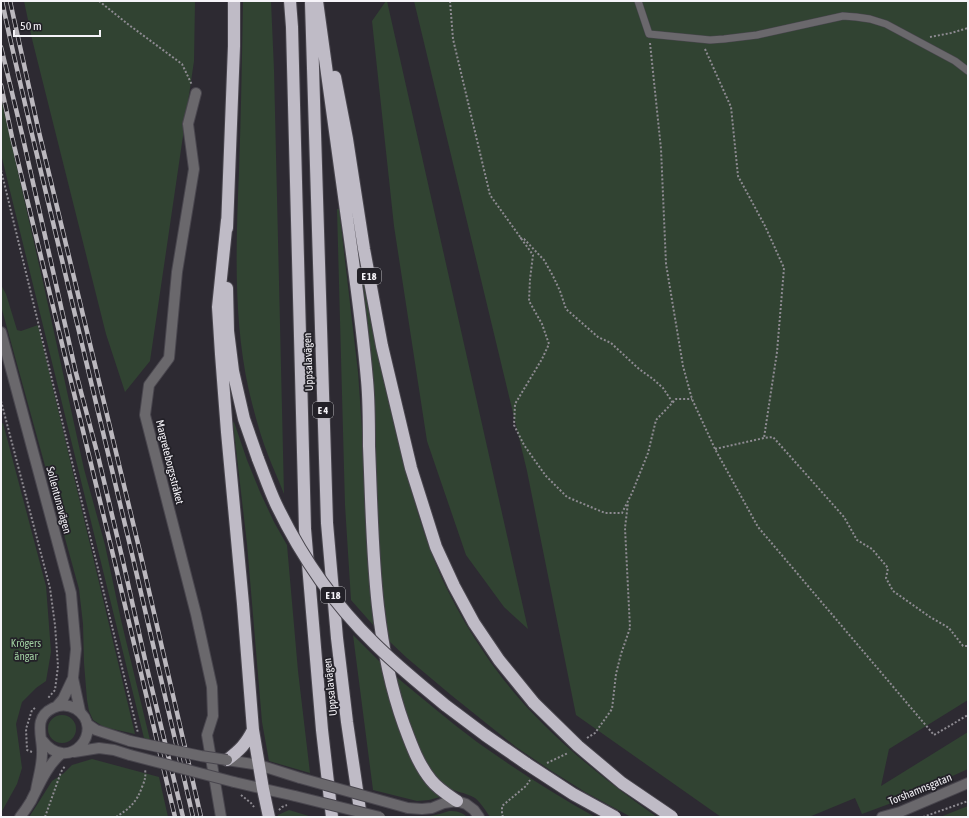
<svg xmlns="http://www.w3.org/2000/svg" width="969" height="818" font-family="'Asap Condensed',sans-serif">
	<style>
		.green { fill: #314332 }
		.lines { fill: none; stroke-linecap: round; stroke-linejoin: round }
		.service-casing { stroke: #49464e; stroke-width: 8 }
		.minor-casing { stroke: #49464e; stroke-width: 12 }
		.tertiary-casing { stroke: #49464e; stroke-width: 12 }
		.motorway-casing { stroke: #49464e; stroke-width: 14 }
		.path { stroke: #8e8b92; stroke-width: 2; stroke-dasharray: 2 2; stroke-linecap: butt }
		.service { stroke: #6a686c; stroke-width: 7 }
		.minor { stroke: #6a686c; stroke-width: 10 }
		.tertiary { stroke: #6a686c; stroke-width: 10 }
		.motorway { stroke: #bfbbc6; stroke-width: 12 }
		.rail-casing { stroke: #bbb8be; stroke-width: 4.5 }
		.rail { stroke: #232128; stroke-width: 3; stroke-dasharray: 9; stroke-linecap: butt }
		.tertiary-bridge-casing { stroke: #49464e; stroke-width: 12; stroke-linecap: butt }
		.motorway-bridge-casing { stroke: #49464e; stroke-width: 14; stroke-linecap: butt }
		.tertiary-bridge { stroke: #6a686c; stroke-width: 10 }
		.motorway-bridge { stroke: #bfbbc6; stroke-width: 12 }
		.labels { text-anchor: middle; stroke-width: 3.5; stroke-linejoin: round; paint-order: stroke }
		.shield { fill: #232128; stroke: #b7b5ba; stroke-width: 1 }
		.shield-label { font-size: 10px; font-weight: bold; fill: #f6f4f9 }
		.street-label { font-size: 11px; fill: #f6f4f9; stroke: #232128 }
		.park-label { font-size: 11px; fill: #a0cfa1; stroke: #232128 }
	</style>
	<rect width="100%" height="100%" fill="#2d2a32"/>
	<path class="green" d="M24,1H195L194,61L150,361L125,392L106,334L32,39Z
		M243,1H271L274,70L284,494C279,481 273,468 268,455C260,434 254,412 249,391C233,319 236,244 239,171C241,114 242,58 243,1Z
		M386,1H387L528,629L504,607L466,555L427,441L394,226L372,21Z
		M414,1H968V700L889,749L881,786L968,732V769L897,801L862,814L855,798L809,817H721L576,715L527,471Z
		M1,98L43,282L84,469L105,545L121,620L150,740L144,738L1,154Z
		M337,209H339L358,372L362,430L365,510L374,626L351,600L345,505Z
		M357,248C371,323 386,397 406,471C417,512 429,553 448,591C459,613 471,634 485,654C529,720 593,772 657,817H631L585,792L550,770L516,747L451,695L407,658L389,641L382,586L378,536L374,415Z
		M1,285L6,294L17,330L21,331L38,325L135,734L104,727L93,720L89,711L87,700L84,663L83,624L79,589L1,306Z
		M234,422L247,460L260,492L274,522L287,545L298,671L310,773L269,761L262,722L247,544L233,423Z
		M3,423L46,586L51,652L46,681L36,688L22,702L16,724L22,768L17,784L1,813V424Z
		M353,635L380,662L392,709L405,744L419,774L429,787L440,797L429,800L417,801L373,790Z
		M394,675C422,698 449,721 477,742C515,769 554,794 595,817H490C486,811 481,803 475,798C465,792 453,792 444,785C420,768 403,704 394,675Z
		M48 729a14 14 0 1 1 28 0a14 14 0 1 1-28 0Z
		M92,759L159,777L168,817H29L35,808L52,781L64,773L72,765Z
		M968,806V817H940Z
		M289,810L312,817H278V815Z
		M449,811C457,811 462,812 467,817H408L409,816C423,818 435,816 449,811Z"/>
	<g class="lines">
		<defs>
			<path id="service" d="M638,1L649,34L710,40L724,39L757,35L843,16L856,17L870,19L886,24L955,61L968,71"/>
			<path id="minor" d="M196,93L188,124L194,169L177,272L169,358L149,385L145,415L196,614L212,687L213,716L207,735L221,817"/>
			<path id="tertiary" d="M1,332L71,593L76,649L73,678L80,711
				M57,706L63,699L73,678
				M87,724L96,730L130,741
				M74,752L99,748L114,750L130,755
				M227,760L259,765L300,778
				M234,782L295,796
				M36,790C38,778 42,766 42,754C43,737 32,718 53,708C61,704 69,705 76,709C107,729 69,776 42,740
				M408,808L422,809L432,808L444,803L457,801L466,804L474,810L479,817
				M20,817C24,812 28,806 31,801C39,785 48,764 62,753
				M882,817L900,812L968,783"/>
			<path id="motorway" d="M290,1L292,27L305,529L322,730L332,817
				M317,1C327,71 336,141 346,211C354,267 362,323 367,380C369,401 369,424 369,446C373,539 372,636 404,725C411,744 418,764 431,780C438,789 448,795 457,801
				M311,3L327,523L337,638L347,722L361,817
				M335,77L347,139L364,249L382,346L411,468L436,547L454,586L474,623L499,660L534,703
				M227,220L218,307L221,354L227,432L243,604L253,730L263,789L269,817
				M227,228L234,46V1
				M227,288L228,331L233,371L244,419L258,459
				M445,705L485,735L527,764
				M227,760C240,750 246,744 253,730"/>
		</defs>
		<use href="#service" class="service-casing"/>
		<use href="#minor" class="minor-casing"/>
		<use href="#tertiary" class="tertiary-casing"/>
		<use href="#motorway" class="motorway-casing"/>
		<path class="path" d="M99,1L129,25L182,64L192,85
			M450,1L453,39L490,195L533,255L530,279L529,301L542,324L549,344L542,359L515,404L514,425L524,445L538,465L546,476L567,497L605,513H622L632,493L648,453L656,420L676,399H692
			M930,37L951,33L968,28
			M650,43L661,149L666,264L683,366L692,399L715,449L758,527L934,735L968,715
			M705,49L731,107L738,176L765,226L784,268L777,352L764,438
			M1,170L138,733
			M520,238L524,239L544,260L553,276L560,291L566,309L598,337L611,343L639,369L653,379L663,388L673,403
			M1,401L50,588L55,625L58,666L55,690L48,698
			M715,449L764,438L773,437L844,517L857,540L872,549L888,568L886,578L893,591L930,617L949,628L963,646H968
			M587,738L595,733L612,709L616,674L621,654L630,628L625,528L628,503
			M32,752L27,750L26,729L32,710L35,708
			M547,763L568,753
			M241,795L251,803L254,807
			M279,810L282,807L287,805
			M45,817L61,772L65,766
			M116,817C129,809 137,802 142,787C145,780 146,776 145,769
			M503,817L502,814V806L526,786L530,780
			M923,817L968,801"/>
		<use href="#service" class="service"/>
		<use href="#minor" class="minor"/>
		<use href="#tertiary" class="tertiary"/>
		<use href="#motorway" class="motorway"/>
		<defs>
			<path id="rail" d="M2,1L9,34L31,130L132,554L193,817
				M10,1L38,128L140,552L201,817
				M1,47L22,134L76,373L98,456L122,557L146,664L183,817
				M1,85L12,137L114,559L175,817"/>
		</defs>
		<use href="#rail" class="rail-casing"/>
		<use href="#rail" class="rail"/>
		<defs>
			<path id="tertiary-bridge" d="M130,741L201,756L227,760
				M130,755L234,782
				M300,778L408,808
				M295,796L380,817"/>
			<path id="motorway-bridge" d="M258,459C264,474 269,489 276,504C300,554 334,604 374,643C396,665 421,685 445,705
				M534,703L578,746L622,783L672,817
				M527,764L573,794L615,817"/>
		</defs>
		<use href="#tertiary-bridge" class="tertiary-bridge-casing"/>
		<use href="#motorway-bridge" class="motorway-bridge-casing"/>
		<use href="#tertiary-bridge" class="tertiary-bridge"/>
		<use href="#motorway-bridge" class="motorway-bridge"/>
	</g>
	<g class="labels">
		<g class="shield">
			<rect x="357" y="268" width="24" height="16" rx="3"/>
			<rect x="313" y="402" width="20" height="16" rx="3"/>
			<rect x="321" y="587" width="24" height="16" rx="3"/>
		</g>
		<g class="shield-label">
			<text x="369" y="280">E 18</text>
			<text x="323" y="414">E 4</text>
			<text x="333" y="599">E 18</text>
		</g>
		<g class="street-label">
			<text transform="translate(308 362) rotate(-92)" y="4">Uppsalavägen</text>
			<text transform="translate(170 462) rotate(76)" y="4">Margreteborgsstråket</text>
			<text transform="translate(59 500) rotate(75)" y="4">Sollentunavägen</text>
			<text transform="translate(330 687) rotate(-96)" y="4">Uppsalavägen</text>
			<text transform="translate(920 789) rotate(-22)" y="4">Torshamnsgatan</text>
		</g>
		<g class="park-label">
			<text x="26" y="647">Krögers<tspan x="26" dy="13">ängar</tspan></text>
		</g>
	</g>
	<rect width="969" height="818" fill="none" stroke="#f6f4f9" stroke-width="4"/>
	<path d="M14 30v6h86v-6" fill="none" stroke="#f6f4f9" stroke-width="2"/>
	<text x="20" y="30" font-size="12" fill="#f6f4f9" stroke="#232128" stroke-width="3" paint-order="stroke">50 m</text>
</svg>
